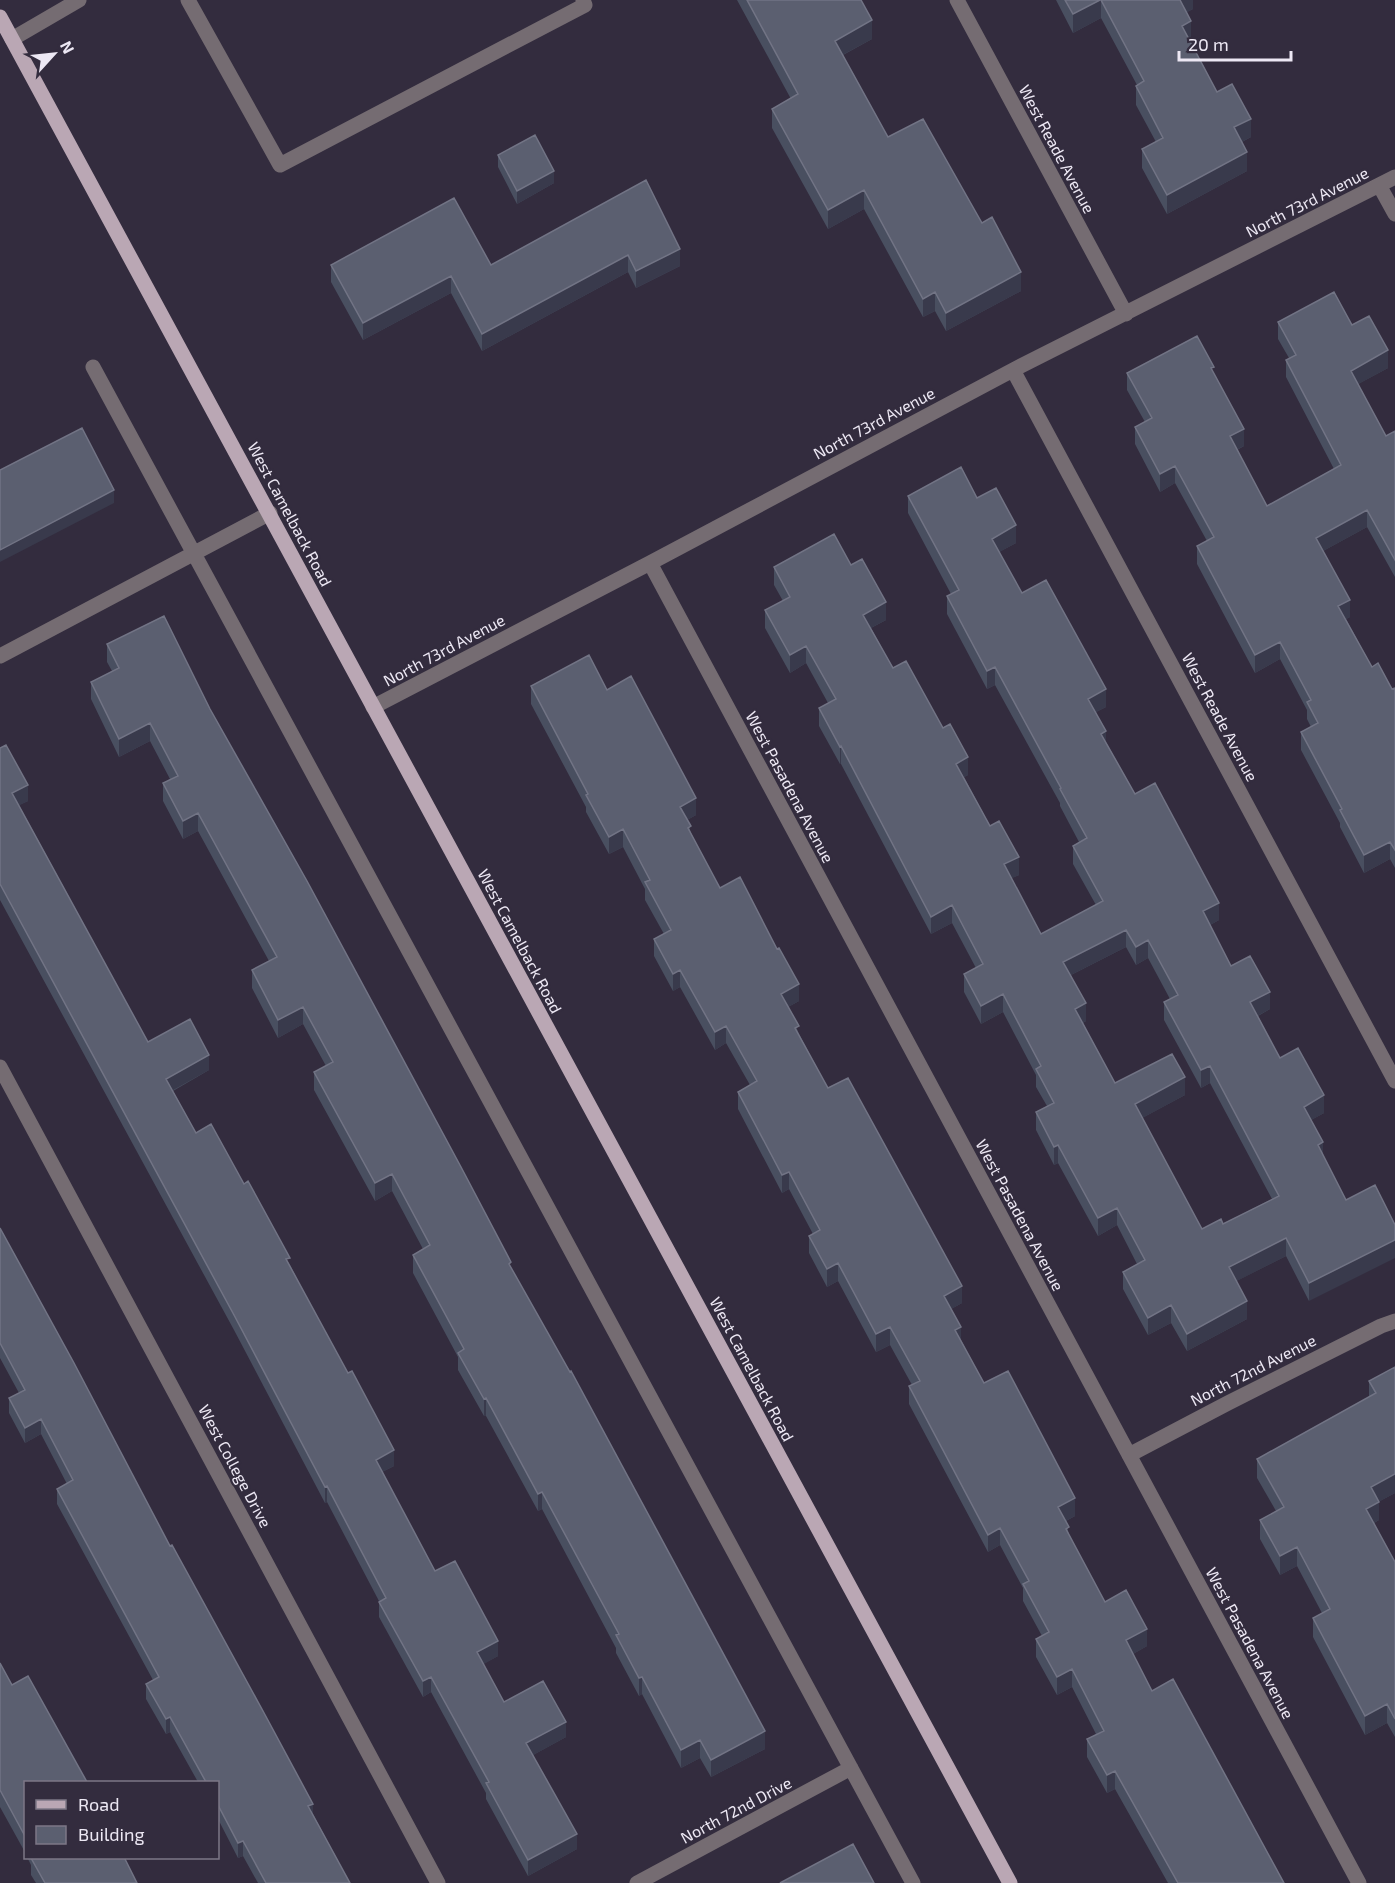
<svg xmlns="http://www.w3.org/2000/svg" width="1395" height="1883" font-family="'Exo 2',sans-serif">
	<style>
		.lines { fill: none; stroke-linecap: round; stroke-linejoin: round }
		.lane { stroke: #756c72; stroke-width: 15 }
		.street { stroke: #756c72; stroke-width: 15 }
		.primary { stroke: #baa7b4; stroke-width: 15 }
		.wall { fill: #494f60; fill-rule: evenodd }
		.shaded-wall { fill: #393a4c }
		.building { fill: #5b5f70; stroke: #727485; stroke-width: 1.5; fill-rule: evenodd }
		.labels { text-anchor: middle; stroke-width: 4.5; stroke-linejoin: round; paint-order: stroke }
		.street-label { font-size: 16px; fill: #ede8f4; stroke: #332c3e }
	</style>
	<rect width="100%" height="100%" fill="#332c3e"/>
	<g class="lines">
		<path class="lane" d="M188,0L280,165L585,5L583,0
			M12,39L79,0"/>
		<path class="street" d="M957,0L1126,314
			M1379,185L1395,214
			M93,367L913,1883
			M1013,370L1395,1081
			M650,563L1359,1883
			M0,656L270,513
			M373,707L650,563L1013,370L1395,177
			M0,1067L438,1883
			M1129,1455L1228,1403L1381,1326L1395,1321
			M637,1883L851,1768"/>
		<path class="primary" d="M0,17L1010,1883"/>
	</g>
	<path class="wall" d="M737,0H861L872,39L843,55L888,137L1021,291L946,331L935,311L923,317L864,209L828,229L772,128V109L791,99Z
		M1056,0H1193V9L1187,12L1191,40H1190L1217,92L1251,137L1242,142L1247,171L1167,214L1142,168V149L1156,142L1136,105V86L1137,85L1101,18L1073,33Z
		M498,155L554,183L517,204L498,167Z
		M646,180L680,266L636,288L628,272L482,351L451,293L363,340L331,282V265H491Z
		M1278,322L1352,325L1388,368L1358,384L1386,436L1395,431V577L1367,527L1323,551L1350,617L1346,619L1372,667L1392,689L1395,688V868L1390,859L1364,873L1340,827V823L1301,750V732L1311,727L1307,719V710L1280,659L1255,673L1197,564V546L1207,541L1175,483L1160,492L1135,444V427L1145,422L1127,390V373L1214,374L1244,446L1237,450L1267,506L1334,469L1286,377V360L1289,358L1278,339Z
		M908,496L977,498L1016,543L999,552L1022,593L1106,707L1096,712L1106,742L1135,794L1219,920L1210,925L1231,966L1270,1009L1258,1016L1280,1058L1324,1113L1311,1120L1309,1301L1286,1256L1236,1281L1247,1319L1187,1351L1171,1323L1148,1335L1123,1289V1272L1137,1264L1117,1225L1098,1236L1058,1163L1054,1165L1036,1130V1112L1047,1106L1036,1087V1075L1003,1012L981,1024L964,992V974L976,968L952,923L931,934L841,764H840L819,726V708L828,703L806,663L790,673L765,628V610L783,601L774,585V567L851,565L886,620L871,628L893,668L968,775L964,777L990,826L1019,875L1011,878L1041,934L1096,905L1073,864V846L1079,842L1060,806V803L995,685L987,689L947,614V596L951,594L908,513ZM1126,947L1136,965L1148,958L1170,999L1164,1002V1020L1201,1088L1210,1083L1272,1199L1223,1224L1202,1229L1142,1118L1185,1095L1115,1083L1083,1023L1086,1021L1071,975Z
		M107,644L210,709L511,1268L765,1749L711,1777L700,1758L681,1768L642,1694L639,1696L616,1653V1648L542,1509L538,1511L486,1416H484L458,1370V1357L413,1273V1255L423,1249L392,1191L375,1201L314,1090V1072L326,1066L303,1024L278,1038L252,988V970L269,961L198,831L183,839L163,801V783L170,779L150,741L119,757L91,699V682L112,671L107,662Z
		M531,686L607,690L696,815L687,820L691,833L720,888L799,1001L788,1007L799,1034L828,1088L962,1303L951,1309L961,1340L984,1383L1075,1516L1066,1521L1069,1535L1105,1602L1147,1646L1133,1654L1152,1691L1284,1883H1168L1115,1789L1107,1793L1087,1757V1739L1096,1734L1072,1687L1057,1695L1036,1657V1639L1042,1636L1023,1601V1588L1000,1545L988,1552L909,1404V1386L912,1385L890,1345L876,1352L838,1281L827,1287L809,1253V1236L813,1234L789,1189L782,1193L738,1109V1092L750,1085L726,1043L715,1050L680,987L673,991L654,956V939L664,934L645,900V889L623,847L609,854L586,812V807L531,704Z
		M0,748L28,801L19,805L148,1042L209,1070L173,1091L196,1133L244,1184L290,1265L394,1466L382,1472L435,1571L498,1656L483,1664L504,1702L566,1737L533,1755L577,1849L528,1876L486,1799V1793L431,1692L423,1697L379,1617V1601L327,1502L325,1503L234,1330L0,900Z
		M0,1228L313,1814L350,1883H258L243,1856L238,1858L218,1819V1782H198L170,1732L166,1734L146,1699V1684L153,1680L57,1504V1489L67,1484L41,1434L25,1443L9,1413V1398L19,1393L0,1358Z
		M1395,1367V1493L1378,1502L1379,1520L1374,1523L1395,1562V1737L1387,1723L1365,1735L1313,1637V1618L1322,1613L1297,1566L1280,1575L1260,1539V1520L1276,1511L1257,1478V1459L1369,1397V1381Z
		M0,1663L26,1782V1854L0,1807Z
		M27,1857H124L137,1883H36L31,1875V1865Z"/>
	<path class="shaded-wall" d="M1101,0V18L1073,33V14Z
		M1179,0H1193V9L1179,16Z
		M872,20V39L835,59V41Z
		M1191,21V40L1182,44V26Z
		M1251,119V137L1234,146V127Z
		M1247,152V171L1167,214V195Z
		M554,171V183L517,204V191Z
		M864,190V209L828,229V210Z
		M680,249V266L636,288V271Z
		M628,255V272L482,351V334Z
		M1021,272V291L946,331V313Z
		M451,276V293L363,340V323Z
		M935,292V311L923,317V299Z
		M1388,350V368L1351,388V371Z
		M1244,429V446L1230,453V436Z
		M1175,466V483L1160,492V474Z
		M114,490V503L0,562V550Z
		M1367,510V527L1316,555V538Z
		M1016,525V543L992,556V539Z
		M1350,600V617L1338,623V606Z
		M886,602V620L863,632V615Z
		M1280,642V659L1255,673V655Z
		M806,646V663L790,673V655Z
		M995,667V685L987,689V671Z
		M1106,689V707L1088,716V699Z
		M150,723V741L119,757V739Z
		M1106,731V749L1101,734Z
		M841,746V764H840V747Z
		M968,757V775L956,781V764Z
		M28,785V801L12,809V793Z
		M696,798V815L680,824V807Z
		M198,813V831L183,839V821Z
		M623,829V847L609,854V837Z
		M1390,842V859L1364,873V855Z
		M1019,857V875L1004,882V864Z
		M1219,903V920L1203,929V911Z
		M952,905V923L931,934V917Z
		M1126,930V947L1063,979V962Z
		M1148,940V958L1136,965V947Z
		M680,970V987L673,991V974Z
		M799,984V1001L781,1011V994Z
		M1270,992V1009L1250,1020V1002Z
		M1003,994V1012L981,1024V1006Z
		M1086,1003V1021L1075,1027V1009Z
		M303,1007V1024L278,1038V1020Z
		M726,1026V1043L715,1050V1032Z
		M209,1055V1070L166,1094V1079Z
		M1210,1066V1083L1201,1088V1070Z
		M1185,1077V1095L1135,1122V1104Z
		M1324,1095V1113L1304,1124V1107Z
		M1323,1142V1160L1318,1145Z
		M1058,1145V1163L1054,1165V1147Z
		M789,1172V1189L782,1193V1175Z
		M392,1174V1191L375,1201V1183Z
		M1117,1208V1225L1098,1236V1218Z
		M1286,1238V1256L1229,1285V1267Z
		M1395,1240V1258L1309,1301V1283Z
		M838,1263V1281L827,1287V1269Z
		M962,1286V1303L944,1313V1296Z
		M1247,1301V1319L1187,1351V1334Z
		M1171,1305V1323L1148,1335V1318Z
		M890,1327V1345L876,1352V1334Z
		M961,1327V1344L955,1330Z
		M486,1398V1416H484V1399Z
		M41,1419V1434L25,1443V1428Z
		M394,1450V1466L376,1475V1460Z
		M1395,1474V1493L1371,1506V1487Z
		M327,1486V1502L325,1503V1487Z
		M542,1492V1509L538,1511V1494Z
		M1075,1498V1516L1058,1525V1507Z
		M1379,1502V1520L1366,1527V1509Z
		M1000,1528V1545L988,1552V1535Z
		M1297,1547V1566L1280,1575V1556Z
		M1147,1629V1646L1126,1658V1640Z
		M498,1641V1656L477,1668V1652Z
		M1072,1669V1687L1057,1695V1677Z
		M431,1677V1692L423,1697V1681Z
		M642,1677V1694L639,1696V1678Z
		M1387,1704V1723L1365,1735V1716Z
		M170,1717V1732L166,1734V1719Z
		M566,1722V1737L526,1759V1743Z
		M765,1731V1749L711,1777V1760Z
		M700,1740V1758L681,1768V1750Z
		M1115,1771V1789L1107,1793V1775Z
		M313,1804V1819L308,1806Z
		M577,1834V1849L528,1876V1860Z
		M243,1841V1856L238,1858V1843Z"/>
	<path class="building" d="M747,0H861L872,20L835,41L888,137L923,119L982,223L992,217L1021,272L946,313L935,292L923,299L864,190L828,210L772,109L798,94Z
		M1065,0H1100L1073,14Z
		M1101,0H1180L1191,21L1182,26L1217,92L1232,84L1251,119L1234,127L1247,152L1167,195L1142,149L1163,138L1136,86L1144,81Z
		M535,135L554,171L517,191L498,155Z
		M646,180L680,249L636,271L628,255L482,334L451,276L363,323L331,265L454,198L491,265Z
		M1334,292L1352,325L1369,316L1388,350L1351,371L1386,436L1395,431V560L1367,510L1316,538L1350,600L1338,606L1372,667L1378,663L1392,689L1395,688V850L1390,842L1364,855L1340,810L1342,809L1301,732L1318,723L1307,702L1311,700L1280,642L1255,655L1197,546L1214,537L1175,466L1160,474L1135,427L1152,418L1127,373L1197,336L1214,367L1211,368L1244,429L1230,436L1267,506L1341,465L1286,360L1296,355L1278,322Z
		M82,428L114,490L0,550V470Z
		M961,467L977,498L996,488L1016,525L992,539L1022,593L1046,580L1106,689L1088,699L1106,731L1101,734L1135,794L1155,783L1219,903L1203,911L1231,966L1250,956L1270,992L1250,1002L1280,1058L1298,1048L1324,1095L1304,1107L1323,1142L1318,1145L1346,1200L1375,1185L1395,1225V1240L1309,1283L1286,1238L1229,1267L1247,1301L1187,1334L1171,1305L1148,1318L1123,1272L1145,1260L1117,1208L1098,1218L1058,1145L1054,1147L1036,1112L1054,1103L1036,1069L1041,1066L1003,994L981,1006L964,974L983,964L952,905L931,917L841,746L840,747L819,708L836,699L806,646L790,655L765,610L790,597L774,567L834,534L851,565L862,559L886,602L863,615L893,668L906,661L943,728L950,724L968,757L956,764L990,826L999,821L1019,857L1004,864L1041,934L1103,901L1073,846L1087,838L1060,789L1061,788L995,667L987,671L947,596L959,590L908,496ZM1126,930L1136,947L1148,940L1178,995L1164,1002L1201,1070L1210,1066L1279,1196L1223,1224L1221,1219L1202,1229L1135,1104L1185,1077L1172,1054L1115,1083L1075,1009L1086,1003L1063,962Z
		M164,616L210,709L307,881L461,1167L511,1262L509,1264L570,1372L571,1371L765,1731L711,1760L700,1740L681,1750L642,1677L639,1678L616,1635L619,1634L542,1492L538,1494L486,1398L484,1399L458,1353L464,1349L413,1255L430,1245L392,1174L375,1183L314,1072L333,1062L303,1007L278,1020L252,970L277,957L198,813L183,821L163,783L178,776L150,723L119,739L91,682L119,668L107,644Z
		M589,655L607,690L631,676L696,798L680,807L691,826L688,828L720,888L740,877L777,949L779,948L799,984L781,994L799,1026L795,1028L828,1088L848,1078L962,1286L944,1296L961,1327L955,1330L984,1383L1008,1371L1075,1498L1058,1507L1069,1527L1066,1529L1105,1602L1126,1590L1147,1629L1126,1640L1152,1691L1173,1679L1284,1883H1178L1115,1771L1107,1775L1087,1739L1104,1731L1072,1669L1057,1677L1036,1639L1049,1632L1023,1584L1029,1581L1000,1528L988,1535L909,1386L920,1381L890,1327L876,1334L838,1263L827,1269L809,1236L820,1230L789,1172L782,1175L738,1092L757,1081L726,1026L715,1032L680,970L673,974L654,939L671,930L645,882L650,880L623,829L609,837L586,795L588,794L531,686Z
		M6,745L28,785L12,793L148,1042L190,1019L209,1055L166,1079L196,1133L211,1124L244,1184L248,1181L290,1258L286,1259L348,1373L352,1371L394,1450L376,1460L435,1571L455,1561L498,1641L477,1652L504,1702L543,1681L566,1722L526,1743L577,1834L528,1860L486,1783L489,1782L431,1677L423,1681L379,1602L386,1598L327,1486L325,1487L234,1315L0,884V748Z
		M0,1228L74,1363L170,1546L172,1545L263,1711L313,1804L308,1806L350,1883H266L243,1841L238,1843L218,1805V1782H206L170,1717L166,1719L146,1684L159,1677L57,1489L73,1480L41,1419L25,1428L9,1398L25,1390L0,1343Z
		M1395,1367V1474L1371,1487L1379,1502L1366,1509L1395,1562V1719L1387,1704L1365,1716L1313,1618L1330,1609L1297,1547L1280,1556L1260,1520L1284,1507L1257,1459L1376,1393L1369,1381Z
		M0,1663L12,1685L28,1676L87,1782H26V1838L0,1790Z
		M853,1844L874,1883H780Z
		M124,1857L137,1883H45L31,1858Z"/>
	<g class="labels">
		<g class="street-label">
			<text transform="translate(1057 149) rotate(62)" y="6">West Reade Avenue</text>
			<text transform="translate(1307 202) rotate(-27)" y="6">North 73rd Avenue</text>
			<text transform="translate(874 423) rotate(-28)" y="6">North 73rd Avenue</text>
			<text transform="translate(290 514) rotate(62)" y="6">West Camelback Road</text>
			<text transform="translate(444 650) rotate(-28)" y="6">North 73rd Avenue</text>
			<text transform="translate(1220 717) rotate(62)" y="6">West Reade Avenue</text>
			<text transform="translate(790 787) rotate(62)" y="6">West Pasadena Avenue</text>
			<text transform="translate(520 941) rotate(62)" y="6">West Camelback Road</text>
			<text transform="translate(1020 1215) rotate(62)" y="6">West Pasadena Avenue</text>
			<text transform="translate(752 1369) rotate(62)" y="6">West Camelback Road</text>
			<text transform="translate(1253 1370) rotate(-27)" y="6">North 72nd Avenue</text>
			<text transform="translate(235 1466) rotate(62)" y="6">West College Drive</text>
			<text transform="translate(1250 1643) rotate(62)" y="6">West Pasadena Avenue</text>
			<text transform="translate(736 1810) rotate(-28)" y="6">North 72nd Drive</text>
		</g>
	</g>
	<rect x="24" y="1781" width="195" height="78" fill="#332c3e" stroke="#7d7787" stroke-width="1.5"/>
	<rect x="36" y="1800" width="30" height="9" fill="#baa7b4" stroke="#7d7787" stroke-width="1.5"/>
	<text x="78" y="1811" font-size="18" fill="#ede8f4">Road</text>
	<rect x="36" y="1826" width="30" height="18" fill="#5b5f70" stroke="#7d7787" stroke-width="1.5"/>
	<text x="78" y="1841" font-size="18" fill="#ede8f4">Building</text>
	<g transform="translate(54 54) rotate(63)" stroke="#332c3e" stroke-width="4.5" paint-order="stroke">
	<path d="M0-4.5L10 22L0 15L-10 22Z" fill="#ede8f4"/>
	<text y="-9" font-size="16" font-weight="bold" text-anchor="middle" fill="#ede8f4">N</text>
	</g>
	<path d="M1179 51v9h112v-9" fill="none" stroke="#ede8f4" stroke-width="3"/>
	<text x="1188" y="51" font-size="18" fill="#ede8f4" stroke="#332c3e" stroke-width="4.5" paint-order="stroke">20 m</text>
</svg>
